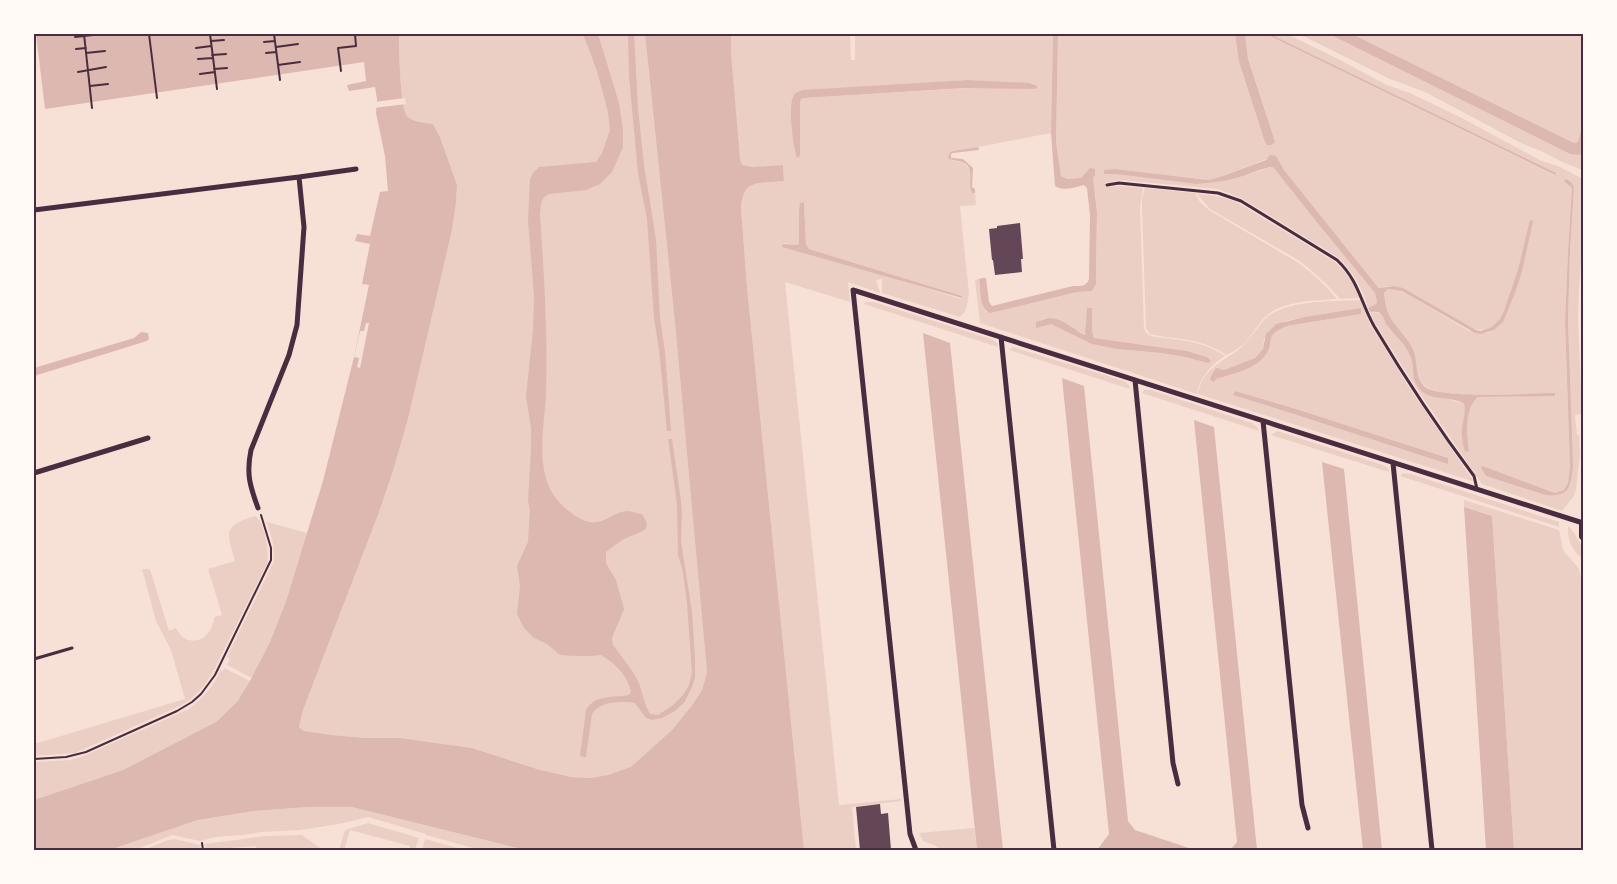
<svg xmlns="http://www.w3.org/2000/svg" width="1617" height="884" font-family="Ubuntu,sans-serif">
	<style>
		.green { fill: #ebcfc5; fill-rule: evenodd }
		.water { fill: #dcb8b0 }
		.pier { fill: #f7e1d7 }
		.building { fill: #644757 }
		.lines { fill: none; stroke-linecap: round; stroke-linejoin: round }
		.path { stroke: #4a2c40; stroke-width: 2 }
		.service { stroke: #4a2c40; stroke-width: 3 }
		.minor { stroke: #4a2c40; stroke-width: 5 }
		.tertiary { stroke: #4a2c40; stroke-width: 8 }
		.neatline { fill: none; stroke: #4a2c40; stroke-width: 2 }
	</style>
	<rect width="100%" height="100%" fill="#f7e1d7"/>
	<path class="green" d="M399,34H645L675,323L707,672L702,690L693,704L672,730L631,768L608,775L591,778L571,777L537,769L472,748L400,738H365L332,735L304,731L299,727L303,710L378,515L393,471L408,419L452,230L456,203L457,185L440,137L433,124C425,123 413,122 407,116C400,109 399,47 399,34Z
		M731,34H850L851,60H855V34H1053L1051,133L978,147L953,151L949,153L951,160C976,164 968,172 972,193H975L976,205L960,206L969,294L966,310L960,317L882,293V279L876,280L880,293L848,282L850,302L785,282L839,805L901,799V801L852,807L856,850H804L747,287L741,208C743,178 759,184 784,181L783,166L753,167L742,165L739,160L731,52ZM968,80L1035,84L804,98L801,99L800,104V156L796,93ZM804,202L806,244L809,249L962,296L961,299L860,268L782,247L785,243L798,246L800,244Z
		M1058,34H1235L1236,41L1257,87L1248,59L1245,34H1266L1554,175L1555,174L1270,34H1287L1338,59L1387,85L1410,93L1462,118L1523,151L1542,161L1560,167L1583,179V234L1579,288L1578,319L1582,414L1575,415L1577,435H1579L1580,455L1576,490L1574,496L1562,511L1482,484L1415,386L1375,323L1370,312L1380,313L1383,315L1385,322L1408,351L1412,361L1414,377L1421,390L1464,404L1465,411L1462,428L1469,451C1467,435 1464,409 1478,397H1521V394C1501,394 1433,399 1423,384C1415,373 1418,358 1412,347C1405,336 1395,327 1389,315C1386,309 1385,300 1384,293L1388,289L1398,290L1407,294L1469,331L1487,333L1494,330L1503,321L1515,293L1530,221C1524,247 1516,296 1501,318C1494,329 1482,333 1470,327L1399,287L1387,286L1379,288L1377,286L1284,170L1277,159L1269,158L1220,177L1208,180L1115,169L1104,170V174H1115L1196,184L1209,183L1234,179L1268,168L1273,167L1315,220L1375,293L1377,302L1376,304L1368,308C1362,288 1354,273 1339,258L1243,199L1218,189L1119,180L1105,183V187L1120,186L1143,188L1140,207L1144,328C1146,334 1149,335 1155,337C1180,340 1204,341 1225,356C1211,365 1200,377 1197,394L980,323L975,280L979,279L983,307L986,312L1077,292L1092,291L1096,284C1096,246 1101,205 1090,169L1081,178L1067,179L1061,176L1056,142ZM1565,181L1572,183L1574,188L1570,251L1568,322L1571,483L1565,492L1545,495L1486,476L1483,466L1555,493L1564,490L1568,483L1570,467L1565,322L1568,251L1572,188ZM1090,308H1092V331L1094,338L1187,351L1207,357L1208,363L1185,357L1161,353L1117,349L1064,330L1056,325L1037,322L1046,318L1058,320L1086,335L1087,309Z
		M1299,34H1329L1570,154H1581L1583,148V170L1562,162L1543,152L1521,143L1425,92L1390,79Z
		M1352,34H1583V124L1578,141L1576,143L1572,142Z
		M1145,188L1195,193L1200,202L1209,210L1297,262C1313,273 1325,285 1337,299C1315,301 1283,300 1265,317C1258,324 1253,334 1246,342C1241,347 1233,352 1226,355C1203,338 1177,340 1150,334L1146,328L1142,207V198Z
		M1197,194C1212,195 1226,197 1240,204L1335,262L1344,271L1352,282L1359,298L1340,299C1327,284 1314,272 1298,260L1210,209Z
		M1360,300L1370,324L1410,389L1473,480L1472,481L1198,394C1203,369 1219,364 1238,350C1250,341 1256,328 1266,318C1286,300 1334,301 1360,300ZM1361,308V314L1287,326C1262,336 1276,342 1265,356C1254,370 1232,374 1215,379L1211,376L1216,369L1224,370L1255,358L1263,349L1264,339L1285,321ZM1235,391L1293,408L1448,458L1233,395Z
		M866,302H874L991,339L997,343L998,347L864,304Z
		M1013,347L1124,381L1129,385L1130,389L1009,350Z
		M1144,390H1151L1252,423L1257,427L1259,431L1142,393Z
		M1277,431L1383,465L1388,468L1389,472L1271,435Z
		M1403,473L1411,474L1559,522V527L1400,476Z
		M1464,500L1559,530L1563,550L1579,569L1583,587V850H1514L1492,516L1464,507Z
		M255,516C265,522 270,553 267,564L214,670L204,686L190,700L182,705L75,753L34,756V744L185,699L171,650L156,621L142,569H150L169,631L176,628C187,651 213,640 214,617L222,615L208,569L235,561C227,532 222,526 255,516Z
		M267,522L307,533L286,601L270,642L252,678L227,665L230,659L227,657L274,561L273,543Z
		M1568,526C1573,529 1582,546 1583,551C1584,553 1583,556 1583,559C1572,551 1567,540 1568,526Z
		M224,668L250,681L237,702L216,722L123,770L34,800V762L70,760L81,757L189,709C203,698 213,686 221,670L223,671Z
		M308,807H352L517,848L516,850H519H481L426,835V834L368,817L339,824L300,830L262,832L243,835L216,837L200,841L172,835L135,850H108L198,820L254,811Z
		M368,823L419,838L415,850H409L410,846L350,830L344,850H339L345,830Z
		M974,828L977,850H942L934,845L923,841L919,833Z
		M302,835L323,850H257L256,846L206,850L205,844L266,836Z
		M175,839L200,845V850H143L168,840Z
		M425,839L458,848L459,850H422Z"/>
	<path class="water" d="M36,34H399C399,47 400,108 407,116C413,122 425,123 433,124L440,137L457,185L456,203L452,230L408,419L393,471L378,515L303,710L299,727L304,731L332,735L365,738H400L472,748L537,769L571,777L591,778L608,775L631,767L672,730L693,704L702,690L707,672L675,323L645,34H731V52L740,160L742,165L753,167L783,165L784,181C759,184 743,178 741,208L747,287L804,850H525L352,807H308L254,811L198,820L109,850H34V800L123,770L216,722L237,702L250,681L270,642L286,601L323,481L354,357L369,285L362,284L370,244L355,241L357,234L370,236L380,192L388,191L385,156L376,113L377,99L375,87L349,91L347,85L366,81L364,62L45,109Z
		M583,34H598L619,103L623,129V147L612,172L600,184L586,190L549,194C540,198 541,206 540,215C544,274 548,334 546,393C545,422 537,455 548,484C553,498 567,512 581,519C602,530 610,512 627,511C632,511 638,514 642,514C653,530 643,531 631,536C622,539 614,546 606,552V563L616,580L624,609L612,638L613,645L633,672L639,683L646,706L650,714L658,715L673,705L683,695L689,685L692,673L687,603L683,572L678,555L677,504L668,439H672L681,501L682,514L681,541L684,561L692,612L695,657V678L692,687L684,703L675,711L662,718L652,720L646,718L635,703C621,701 600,701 592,714L586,757L580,756L586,710C595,694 613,698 629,695L631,692C628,676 615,663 601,655C588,657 574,656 560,655L547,644L534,638L524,628L517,614L520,586L517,566L528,542L530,510L528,501L531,450V428L526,396L533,330L534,296L528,220L530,179L533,173L539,167L596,162L602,153L610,130L608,112L597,71Z
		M628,34H634L638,108L644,165L656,239L660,318L665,352L671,431H667L659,349L654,319L647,219L638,173L629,76Z
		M1053,34H1058L1056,142L1061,176L1067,179L1081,178L1090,168L1095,169V175L1093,178L1097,212L1096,284L1092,291L1077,292L990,313C979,309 981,289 979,279L983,278H986L989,302L992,306L1073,286C1081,286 1086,287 1089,279L1090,215L1087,188L1084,185C1075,187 1064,192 1055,186L1051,133Z
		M1235,34H1245L1248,59L1274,139L1275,142L1271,145H1267L1265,142L1239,61Z
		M1266,34H1270L1556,173L1555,175Z
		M1329,34H1352L1572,142L1576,143L1578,141L1583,124V148L1581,154L1578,155L1570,154Z
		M968,80L1029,83L1037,86V88L1033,89L964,88L804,98L801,99L800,104V156L797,158C793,145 788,109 793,97C794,93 798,92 802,90Z
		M978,147L979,150L953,153L951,154V158L963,159L973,168L972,187L975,189V193H972C967,183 975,168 964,163C959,160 953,161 948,158L950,152L953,151Z
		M1270,155L1276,156L1284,170L1377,286L1379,288L1394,286L1403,288L1476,330L1481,331L1492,327L1500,319L1504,311L1518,270L1530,220L1533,221L1522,271L1515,293L1503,322L1494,330L1481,334L1475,333L1402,291L1388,289L1384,293C1385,300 1386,309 1389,315C1395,327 1407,337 1413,349C1418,361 1415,376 1424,386C1437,400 1533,393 1555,393V396L1478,397C1464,409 1467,435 1469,451L1465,452C1463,444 1461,436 1462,428C1463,419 1466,412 1464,404C1450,394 1427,404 1416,384C1412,376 1414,366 1411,358C1406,344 1394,335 1386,324C1384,321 1384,316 1381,314C1379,311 1374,312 1370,312L1368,308L1376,304L1377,302L1375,293L1315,220L1273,167C1263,168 1253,173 1243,176C1228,181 1212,183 1196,184L1115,174H1104V170L1115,169L1208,180L1220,177L1266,160Z
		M1566,179L1572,183L1574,188L1570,251L1568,322L1573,467C1570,488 1570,497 1545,495L1486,476L1481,468L1483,466L1555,493L1564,490L1568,483L1570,467L1565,322L1568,251L1572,188L1564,181Z
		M804,202L806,244L809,249L962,296V298L782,247L783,244L798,245L799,244V211L800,203Z
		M1087,308H1092V331L1094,338L1187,351L1207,357L1211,361L1208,363L1185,357L1161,353L1117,349L1092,344L1051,324L1036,328V322C1040,321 1044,319 1048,318C1062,317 1074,330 1085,335Z
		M1361,308V314L1287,326C1262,336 1276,342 1265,356C1254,370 1232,374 1216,379L1214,382L1210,380L1211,376L1216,368L1224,370L1255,358L1263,349L1266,334L1276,324L1305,317Z
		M141,332L148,333L149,339L147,341L34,376V368L134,338Z
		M923,333L950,343L1003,850H977Z
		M1062,378L1084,386L1128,821L1135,830L1192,849H1231L1237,842L1194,420L1214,427L1257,850H1097L1109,834Z
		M1235,391L1293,408L1448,458V464L1291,413L1233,395Z
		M1322,462L1344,469L1382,850H1363Z
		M1464,507L1492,516L1514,850H1486Z"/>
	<path class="pier" d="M405,98L406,104L374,108V102Z
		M366,323H369L360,368L357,367L359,358L354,357L360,331H364Z"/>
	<path class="building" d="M1020,223L1023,259H1021L1022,272L995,275L993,260H992L989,229L997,228V226Z
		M880,804L881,814L888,813L891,850H860L856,807Z"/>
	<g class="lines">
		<path class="path" d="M84,34L92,108
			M149,34L157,98
			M210,34L217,89
			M274,34L280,80
			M75,37L102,34
			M211,41L224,40
			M264,42L275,41
			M276,47L298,44
			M196,48L211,46
			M76,49L86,48
			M86,53L105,51
			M266,53L276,52
			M212,55L226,54
			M198,59L213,58
			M278,65L300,62
			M214,69L227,68
			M341,71L338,48L356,46L355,34
			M78,72L106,67
			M200,74L215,72
			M90,86L108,84
			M34,759L66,757L86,752L177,711L192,702L201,694L215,675L271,560V548L261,515
			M202,843L203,850"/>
		<path class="service" d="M1107,185L1119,183L1218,193L1241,201L1337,260C1359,281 1360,301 1374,326C1405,378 1438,428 1474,476L1477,489
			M34,659L72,648"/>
		<path class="minor" d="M299,177L356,169
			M34,210L299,177L304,227L297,325L289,355L251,450C246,474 250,486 258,508
			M1001,337L1054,850
			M1135,380L1173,763L1178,784
			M1263,421L1302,805L1308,828
			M1393,463L1432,850
			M34,473L148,438
			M916,850L910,834L853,290L1583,523"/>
		<path class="tertiary" d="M1583,524V536"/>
	</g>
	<rect width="1617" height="884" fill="none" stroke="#fffaf5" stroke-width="70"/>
	<rect x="35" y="35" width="1547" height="814" class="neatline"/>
</svg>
